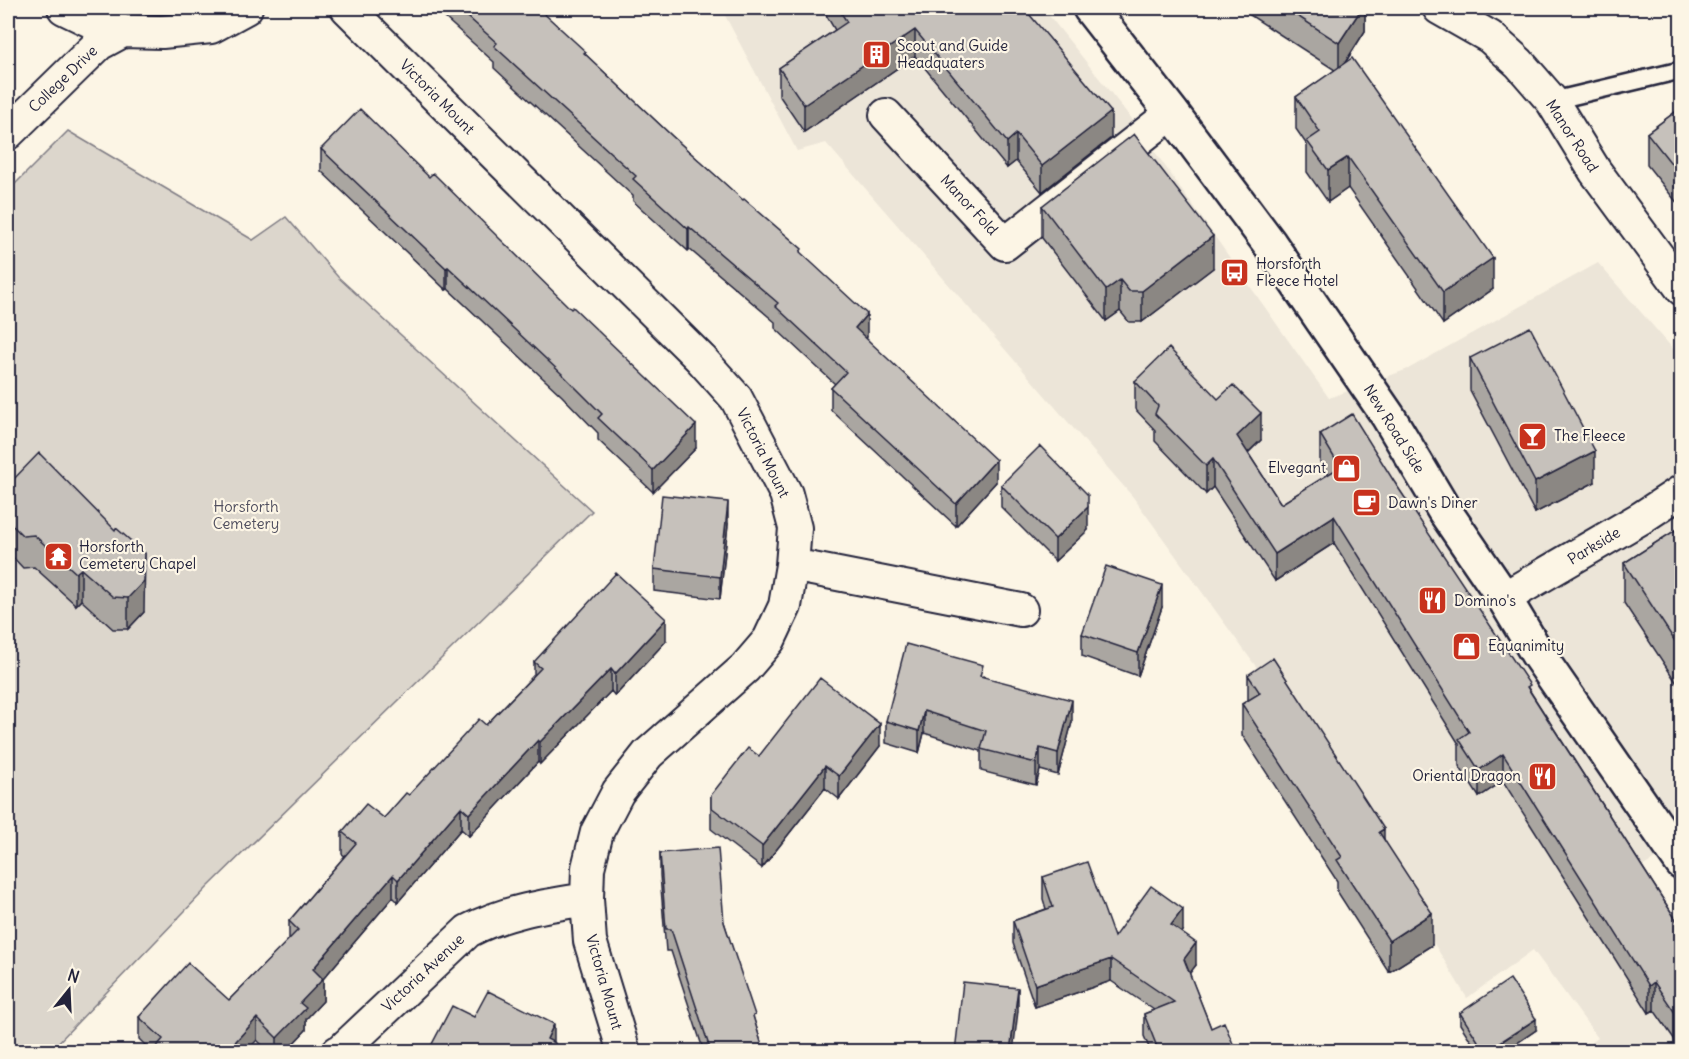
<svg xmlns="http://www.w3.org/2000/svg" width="1689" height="1059" font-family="Delius,sans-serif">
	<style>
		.built { fill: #ece5d8 }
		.green { fill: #dcd6cc; stroke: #7f7c84; stroke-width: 1.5 }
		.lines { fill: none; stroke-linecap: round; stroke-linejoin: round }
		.service-casing { stroke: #22223b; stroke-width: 21 }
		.minor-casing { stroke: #22223b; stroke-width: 36 }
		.primary-casing { stroke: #22223b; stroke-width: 38 }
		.service { stroke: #fcf5e5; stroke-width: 16 }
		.minor { stroke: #fcf5e5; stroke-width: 32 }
		.primary { stroke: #fcf5e5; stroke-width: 33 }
		.wall { fill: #aaa6a1; stroke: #22223b; stroke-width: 1.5 }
		.shaded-wall { fill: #8b8783; stroke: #22223b; stroke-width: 1.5 }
		.building { fill: #c6c1bb; stroke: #22223b; stroke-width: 1.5 }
		.labels { text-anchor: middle; stroke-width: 4.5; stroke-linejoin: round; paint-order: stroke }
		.poi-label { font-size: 15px; fill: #22223b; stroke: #fcf5e5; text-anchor: start }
		.street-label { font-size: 15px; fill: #22223b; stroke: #fcf5e5 }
		.park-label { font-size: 15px; fill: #504f5f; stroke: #fcf5e5 }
	</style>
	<rect width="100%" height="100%" fill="#fcf5e5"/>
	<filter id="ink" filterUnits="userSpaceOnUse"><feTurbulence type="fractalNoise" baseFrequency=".0167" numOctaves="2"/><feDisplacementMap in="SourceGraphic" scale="12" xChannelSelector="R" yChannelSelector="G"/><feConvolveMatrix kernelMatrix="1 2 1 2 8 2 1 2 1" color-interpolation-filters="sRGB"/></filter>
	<g filter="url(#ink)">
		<path class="built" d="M721,8H1043L1131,118L1329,398L1408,369L1598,263L1681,358V843L1637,870L1681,937V1051H1580L1598,1038L1533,950L1467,998L1384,861L1273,690L1133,497L826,143L797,151Z"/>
		<path class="green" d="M68,131L253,240L286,217L338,277L592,511L207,888L50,1051L8,1052V191Z"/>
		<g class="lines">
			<defs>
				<path id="service" d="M1552,101L1682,70"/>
				<path id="minor" d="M64,8L93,22L123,31L162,32L211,27L246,8
					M347,8L701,359L736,398L786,494L795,528L792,565L785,606L769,640L745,668L648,754L618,792L597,832L588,868L587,899L590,941L624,1052
					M1439,8L1490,37L1519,63L1552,101L1595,171L1682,289
					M886,115L1005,244L1172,113
					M8,133L99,44L123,31
					M792,565L1021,610
					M1504,598L1641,518L1682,491
					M338,1052L342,1050L468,931C506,911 544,906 587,899"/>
				<path id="primary" d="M1090,8L1172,113L1270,244L1388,416L1444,510L1504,598L1537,653L1682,863"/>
			</defs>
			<use href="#service" class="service-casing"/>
			<use href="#minor" class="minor-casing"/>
			<use href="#primary" class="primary-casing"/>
			<use href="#service" class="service"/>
			<use href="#minor" class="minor"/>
			<use href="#primary" class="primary"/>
		</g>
		<path class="wall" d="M434,8H538L586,55L672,136L802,255L867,337L866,338L996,482L956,526L831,410V388L835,384L775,328V322L689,249L688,251L633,201V196L494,68V62Z
			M822,8H984L989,14L1111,138L1042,192L1016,161L1007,168L915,56L804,132L779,95V68L835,30Z
			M1239,8H1365V31L1345,63L1493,289L1443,324L1348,188L1328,202L1307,172V145L1296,129V97L1335,70Z
			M1682,107V209L1647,165V133Z
			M321,149L696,448L653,492L598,440V433L562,396L448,289L446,290L321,171Z
			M1042,206L1213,268L1142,322H1129L1120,311L1106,321L1042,238Z
			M1470,358L1595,482L1535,513L1470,390Z
			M1135,381L1218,399L1261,440L1248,453L1281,504L1328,475L1320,462V434L1395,483L1530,691L1682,929V1050L1654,1010L1649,1013L1503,781L1479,797L1459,766V744L1334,543L1275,581L1213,487L1206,494L1155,441V430L1135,409Z
			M8,485L144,612L128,629H113L81,600L76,605L34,567L23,568L8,552Z
			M1001,485L1088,530L1055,561L1001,507Z
			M728,524L720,599L654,591V569Z
			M1682,526V691L1624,603V563Z
			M1162,607L1138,676L1082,656V634Z
			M666,641L615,696L611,691L540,764L538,762L469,836L461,829L398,902L393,897L323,979V1001L306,1019V1030L285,1052H269L257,1040L152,1052L139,1039V1017L229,1000L289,940V921L345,856L342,854V832L384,818L486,725L534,675V662Z
			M1248,675L1384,839L1432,945L1389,972L1337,891V881L1242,735V704L1248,700Z
			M983,676L1072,722L1058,775L1040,770L1036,785L981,771V751L924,733L919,753L886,743V721Z
			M880,746L839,799L825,788L762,868L711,829V795L759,756Z
			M660,853L724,922L764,1052H704L671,951H666L660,875Z
			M1043,877L1114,937L1183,931L1182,933L1196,965L1189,973L1211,1028L1236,1052H1151L1144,1036V1014L1154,1010L1111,981L1035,1007L1013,943V921L1046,909L1043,899Z
			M1460,1013L1536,1030L1504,1052H1478L1460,1024Z
			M474,1017L554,1042L557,1052H431V1046Z"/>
		<path class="shaded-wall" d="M1362,8H1365V31L1339,72V43Z
			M915,30V56L804,132V105Z
			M1111,112V138L1042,192V166Z
			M1016,134V161L1007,168V142Z
			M1348,157V188L1328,202V170Z
			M689,227V249L688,251V229Z
			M1213,236V268L1142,322V291Z
			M1493,258V289L1443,324V292Z
			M448,267V289L446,290V268Z
			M1120,280V311L1106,321V290Z
			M867,314V337L855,350V328Z
			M1261,413V440L1237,463V436Z
			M696,425V448L653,492V470Z
			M1595,451V482L1535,513V482Z
			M1213,459V487L1206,494V466Z
			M996,460V482L956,526V504Z
			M728,502V524L720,599V577Z
			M1088,507V530L1055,561V539Z
			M1334,516V543L1275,581V554Z
			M145,553L144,612L128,629V598Z
			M81,569V600L76,605V573Z
			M1162,585V607L1138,676V653Z
			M666,619V641L615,696V674Z
			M611,669V691L540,764V742Z
			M1072,700V722L1058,775V753Z
			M924,711V733L919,753V731Z
			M880,724V746L839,799V776Z
			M538,740V762L469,836V814Z
			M1040,748V770L1036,785V763Z
			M1503,754V781L1479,797V770Z
			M825,766V788L762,868V846Z
			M461,807V829L398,902V880Z
			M1384,829V861L1379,832Z
			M393,875V897L323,979V1001L306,1019V1030L285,1052H277V1038L300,1003L313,969Z
			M1183,909V931L1171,947V925Z
			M1432,913V945L1389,972V941Z
			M1196,943V965L1184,981V959Z
			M1111,959V981L1035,1007V985Z
			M1654,982V1010L1649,1013V986Z
			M1018,988V1011L1013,1052H1010Z
			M257,1018V1040L246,1052H226Z
			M1536,1019V1030L1504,1052H1486Z
			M554,1024V1046L547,1039Z"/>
		<path class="building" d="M458,8H538L586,52L584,53L672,136L743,200L744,199L802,249L800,252L867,314L855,328L996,460L956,504L831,388L846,372L775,306L778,303L689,227L688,229L633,179L636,176L494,46L497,43Z
			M838,8H984L989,14L997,8H1024L1111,112L1042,166L1016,134L1007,142L915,30L804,105L779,68L847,22Z
			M1285,8H1362L1339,43Z
			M1352,58L1493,258L1443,292L1348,157L1328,170L1307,141L1320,132L1296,97Z
			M1682,107V177L1647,133Z
			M360,109L429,177L433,173L571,309L573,307L696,425L653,470L598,418L602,414L562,374L448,267L446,268L321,149Z
			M1134,134L1213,236L1142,291H1129L1120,280L1106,290L1042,206Z
			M1530,327L1595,451L1535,482L1470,358Z
			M1169,348L1218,399L1233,385L1261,413L1237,436L1281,504L1340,467L1320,434L1352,414L1395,483L1530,685L1527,687L1682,929V1023L1654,982L1649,986L1503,754L1479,770L1459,739L1469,732L1334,516L1275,554L1213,459L1206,466L1155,414L1158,406L1135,381Z
			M1040,446L1088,495V507L1055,539L1001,485Z
			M39,453L115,530L116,528L145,553L144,581L128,598L113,597L81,569L76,573L34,535L23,536L8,521V485Z
			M662,495L728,502L720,577L654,569Z
			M1682,526V652L1624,563Z
			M1106,566L1162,585L1138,653L1082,634Z
			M616,573L666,619L615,674L611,669L540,742L538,740L469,814L461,807L398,880L393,875L313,969L323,979L300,1003L306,1008L277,1038L257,1018L226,1052H152L163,1039L139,1017L188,963L229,1000L298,930L289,921L356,843L342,832L366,804L384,818L406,793L409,795L479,719L486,725L541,668L534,662Z
			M906,644L983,665L980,676L1072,700L1058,753L1040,748L1036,763L981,749L986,731L924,711L919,731L886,721Z
			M1273,658L1384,829L1379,832L1432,913L1389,941L1337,860L1342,857L1242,704L1260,693L1248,675Z
			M820,678L880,724L839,776L825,766L762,846L711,807V795L748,748L759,756Z
			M718,848L724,922L755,1015L753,1016L764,1052H711L671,929H666L660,853Z
			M1087,862L1114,937L1151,886L1183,909L1171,925L1196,943L1184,959L1211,1028L1224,1022L1236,1051L1159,1052L1144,1014L1174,1002L1111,959L1035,985L1013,921L1053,907L1043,877Z
			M1510,979L1536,1019L1485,1052L1460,1013Z
			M963,982L1018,988L1010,1052H955Z
			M488,991L554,1024L547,1039L555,1043L557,1052H442L431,1046L452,1006L474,1017Z"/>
	</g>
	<defs>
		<symbol id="building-square" viewBox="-11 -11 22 22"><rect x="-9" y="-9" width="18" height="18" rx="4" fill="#c8321e" stroke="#fcf5e5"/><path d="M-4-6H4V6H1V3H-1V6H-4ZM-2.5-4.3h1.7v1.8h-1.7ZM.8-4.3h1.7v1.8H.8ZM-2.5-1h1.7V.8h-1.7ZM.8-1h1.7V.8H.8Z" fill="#fff"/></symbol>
		<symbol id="bus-square" viewBox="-11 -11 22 22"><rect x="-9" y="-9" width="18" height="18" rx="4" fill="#c8321e" stroke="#fcf5e5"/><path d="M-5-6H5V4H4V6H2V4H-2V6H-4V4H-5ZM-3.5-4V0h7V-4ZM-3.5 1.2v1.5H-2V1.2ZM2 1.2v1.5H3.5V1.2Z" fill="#fff"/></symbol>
		<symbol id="bar-square" viewBox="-11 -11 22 22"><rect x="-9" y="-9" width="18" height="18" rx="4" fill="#c8321e" stroke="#fcf5e5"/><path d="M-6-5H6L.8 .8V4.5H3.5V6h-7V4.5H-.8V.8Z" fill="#fff"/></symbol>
		<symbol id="shop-square" viewBox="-11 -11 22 22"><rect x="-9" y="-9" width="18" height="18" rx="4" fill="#c8321e" stroke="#fcf5e5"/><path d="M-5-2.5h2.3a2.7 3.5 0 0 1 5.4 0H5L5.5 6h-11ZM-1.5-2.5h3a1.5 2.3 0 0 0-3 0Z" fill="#fff"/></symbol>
		<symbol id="cafe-square" viewBox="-11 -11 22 22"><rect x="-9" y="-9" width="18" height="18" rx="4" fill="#c8321e" stroke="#fcf5e5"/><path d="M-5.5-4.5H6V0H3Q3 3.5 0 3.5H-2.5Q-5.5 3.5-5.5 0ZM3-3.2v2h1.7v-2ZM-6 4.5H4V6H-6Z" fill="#fff"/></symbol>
		<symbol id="temple-square" viewBox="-11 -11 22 22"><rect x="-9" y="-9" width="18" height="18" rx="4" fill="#c8321e" stroke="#fcf5e5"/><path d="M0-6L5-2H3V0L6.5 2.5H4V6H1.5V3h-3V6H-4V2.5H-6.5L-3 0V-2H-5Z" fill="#fff"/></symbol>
		<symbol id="restaurant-square" viewBox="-11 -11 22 22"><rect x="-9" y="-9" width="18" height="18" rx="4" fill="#c8321e" stroke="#fcf5e5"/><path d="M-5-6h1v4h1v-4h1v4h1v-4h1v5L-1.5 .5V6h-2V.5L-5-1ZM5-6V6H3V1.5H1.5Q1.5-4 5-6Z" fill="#fff"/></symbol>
	</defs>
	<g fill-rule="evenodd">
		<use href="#building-square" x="860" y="38" width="33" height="33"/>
		<use href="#bus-square" x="1218" y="256" width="33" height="33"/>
		<use href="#bar-square" x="1516" y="420" width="33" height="33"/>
		<use href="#shop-square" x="1330" y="452" width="33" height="33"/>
		<use href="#cafe-square" x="1350" y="486" width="33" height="33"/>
		<use href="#temple-square" x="42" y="540" width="33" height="33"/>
		<use href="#restaurant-square" x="1416" y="584" width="33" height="33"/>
		<use href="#shop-square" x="1450" y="630" width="33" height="33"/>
		<use href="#restaurant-square" x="1526" y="760" width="33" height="33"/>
	</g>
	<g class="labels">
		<g class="poi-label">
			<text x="897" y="51">Scout and Guide<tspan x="897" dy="17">Headquaters</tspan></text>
			<text x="1256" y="269">Horsforth<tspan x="1256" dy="17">Fleece Hotel</tspan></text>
			<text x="1554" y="441">The Fleece</text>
			<text x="1326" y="473" text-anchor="end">Elvegant</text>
			<text x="1388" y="508">Dawn's Diner</text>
			<text x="79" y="552">Horsforth<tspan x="79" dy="17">Cemetery Chapel</tspan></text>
			<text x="1454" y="606">Domino's</text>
			<text x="1488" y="651">Equanimity</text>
			<text x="1521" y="781" text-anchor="end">Oriental Dragon</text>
		</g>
		<g class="street-label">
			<text transform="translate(63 79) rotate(-44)" y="5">College Drive</text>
			<text transform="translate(437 97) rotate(45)" y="5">Victoria Mount</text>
			<text transform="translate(1572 136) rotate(57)" y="5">Manor Road</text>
			<text transform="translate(969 205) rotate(47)" y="5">Manor Fold</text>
			<text transform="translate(1394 429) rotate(58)" y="5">New Road Side</text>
			<text transform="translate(763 453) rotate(63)" y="5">Victoria Mount</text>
			<text transform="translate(1594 546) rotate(-31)" y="5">Parkside</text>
			<text transform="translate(423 973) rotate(-43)" y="5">Victoria Avenue</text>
			<text transform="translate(604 982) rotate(74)" y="5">Victoria Mount</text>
		</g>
		<g class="park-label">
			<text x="246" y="512">Horsforth<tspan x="246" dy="17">Cemetery</tspan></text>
		</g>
	</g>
	<rect width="1689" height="1059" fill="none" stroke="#fcf5e5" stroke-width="30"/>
	<rect x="15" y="15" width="1659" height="1029" fill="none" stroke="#22223b" stroke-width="2" filter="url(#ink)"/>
	<g transform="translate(69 990) rotate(18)" stroke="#fcf5e5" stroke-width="4.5" paint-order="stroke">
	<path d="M0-4.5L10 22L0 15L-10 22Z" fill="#22223b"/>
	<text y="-9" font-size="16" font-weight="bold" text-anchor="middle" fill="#22223b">N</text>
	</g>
</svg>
